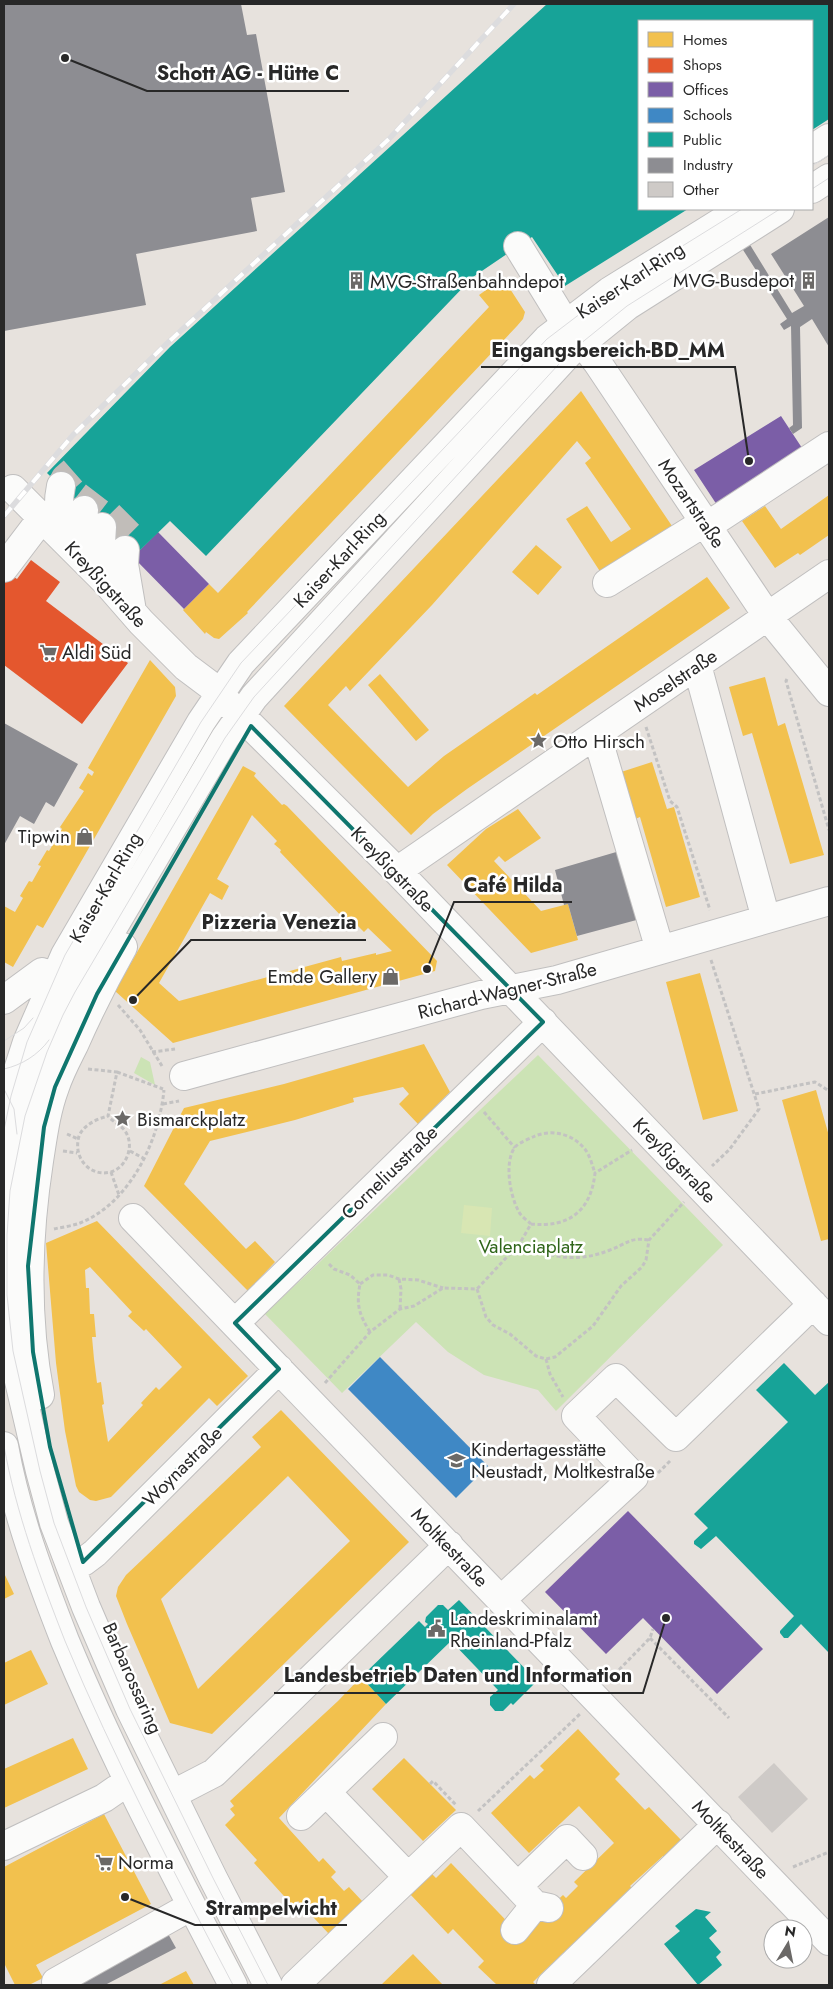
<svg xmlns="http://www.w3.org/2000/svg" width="833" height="1989" font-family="Jost,sans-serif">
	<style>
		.green { fill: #cce3b5 }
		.pitch { fill: #d8e6b3 }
		.homes { fill: #f2c14e; fill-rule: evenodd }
		.shops { fill: #e4572e }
		.offices { fill: #7b5ea7 }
		.schools { fill: #3f88c5 }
		.public { fill: #17a398 }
		.industry { fill: #8d8d92 }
		.building { fill: #cecac7 }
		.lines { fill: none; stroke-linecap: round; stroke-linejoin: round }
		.minor-tunnel { stroke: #c1bdb9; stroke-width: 28; stroke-dasharray: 28 14; stroke-linecap: butt }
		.minor-casing { stroke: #c0bfbf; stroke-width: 30 }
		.path { stroke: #c3c2c2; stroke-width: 3; stroke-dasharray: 4 2.5; stroke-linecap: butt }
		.minor { stroke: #fbfbfa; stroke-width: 28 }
		.tram { stroke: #dcdcde; stroke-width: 1 }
		.rail-casing { stroke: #dcdcde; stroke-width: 5.5 }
		.rail { stroke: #fff; stroke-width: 4; stroke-dasharray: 11; stroke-linecap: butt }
		.marked { fill: none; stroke: #0f766e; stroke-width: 4; stroke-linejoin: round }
		.labels { text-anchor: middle; stroke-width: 5; stroke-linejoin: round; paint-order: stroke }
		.street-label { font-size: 19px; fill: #282828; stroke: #fff }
		.poi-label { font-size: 19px; fill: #282828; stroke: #fff; text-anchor: start }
		.park-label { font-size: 19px; fill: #2f6519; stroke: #fff }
		.leader { fill: none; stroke: #282828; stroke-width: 2 }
		.callout-dot { fill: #282828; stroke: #fff; stroke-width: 2 }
		.callout-label { font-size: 20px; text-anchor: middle; font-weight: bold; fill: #282828; stroke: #fff; stroke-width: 5; stroke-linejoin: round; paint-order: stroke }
	</style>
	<rect width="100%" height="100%" fill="#e7e2dd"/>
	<path class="green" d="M538,1055L723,1245L556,1411L538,1390L484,1375L448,1352L416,1322L342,1393L265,1314Z
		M141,1057L150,1062L155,1085L134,1073Z"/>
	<path class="pitch" d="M464,1205L492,1208L490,1236L461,1233Z"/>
	<path class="homes" d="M503,278L525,312L523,319L517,326L247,612L248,613L219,639L214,638L206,632L205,634L183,610L209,584L218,593L489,307L479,295Z
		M581,391L672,526L601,573L566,519L587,506L611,542L631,529L585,463L591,458L577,441L432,605L350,691L346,686L328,705L408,787L444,756L535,693L537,695L707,577L730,608L467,789L433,814L411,835L284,706Z
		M829,495V535L800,555L798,553L775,568L742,521L765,506L781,529Z
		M536,545L562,567L538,595L512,572Z
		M150,660L175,687L176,696L43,928L37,925L13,967L4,962V906L15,912L23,898L20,896L29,881L32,882L41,866L38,865L47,850L49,851L62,829L60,827L84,791L79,788L88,773L92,776L94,772L88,768Z
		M380,674L429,730L416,741L368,685Z
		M765,677L778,726L785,723L824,855L790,864L752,733L743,736L729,687Z
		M652,762L667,809L674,807L700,897L666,907L640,817L633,820L618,773Z
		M243,766L256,773L254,776L282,805L284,804L287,806L437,961L435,971L173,1043L115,991ZM252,815L277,841L274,844L281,850L280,852L345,920L349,917L364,932L368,928L392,951L376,955V953L342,961L341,957L179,1001L159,983L210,893L222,900L229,886L217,879Z
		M518,809L541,838L505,862L499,856L494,861L541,911L568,904L578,940L531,953L447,865L486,829Z
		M700,973L738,1111L703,1120L666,982Z
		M424,1044L450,1092L418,1124L399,1104L409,1094L403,1087L353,1098L354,1102L295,1120L210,1141L184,1184L246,1249L255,1241L275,1262L248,1291L144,1186L184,1108L284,1084Z
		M816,1090L829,1136V1239L821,1241L782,1100Z
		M97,1221L248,1376L217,1406L209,1398L111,1497L96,1501L90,1500L79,1492L76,1486L65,1431L56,1363L46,1243ZM90,1267L132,1312L128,1316L144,1331L146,1329L182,1367L159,1390L156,1387L141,1403L143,1405L108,1442L102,1405L104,1404L101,1382L97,1383L94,1359L92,1337H96L94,1314H90L89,1288H86L85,1270Z
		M281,1410L409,1542L212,1734L170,1723L127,1624L116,1596L118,1587L126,1575L261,1447L252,1437ZM288,1476L350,1541L198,1689L161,1599Z
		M4,1573L14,1594L4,1599Z
		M31,1650L48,1684L4,1705V1663Z
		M361,1677L386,1704L279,1818L319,1862L323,1858L336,1872L331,1877L344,1891L349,1887L363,1902L329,1934L298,1901L293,1906L254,1863L257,1860L225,1825L235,1815L230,1809L234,1806L230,1801L338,1701Z
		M578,1729L620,1774L615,1779L645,1810L649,1807L684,1843L667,1860L663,1856L630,1886L638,1894L568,1958L563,1953L533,1982L536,1985H497L478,1967L484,1961L453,1929L448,1934L409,1893L430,1872L436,1878L451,1863L520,1935L563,1895L566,1898L578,1886L574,1882L614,1843L579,1806L529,1853L491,1813L530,1775L534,1779L544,1770L540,1766Z
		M73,1738L88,1769L4,1808V1769Z
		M404,1758L456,1810L423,1841L372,1789Z
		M104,1814L151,1904L36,1965L43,1978L29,1985H15L4,1963V1867Z
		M413,1954L443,1985H381Z
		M186,1971L194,1985H159Z"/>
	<path class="shops" d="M31,560L60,582L46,601L128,663L82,724L4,665V580L8,573L17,579Z"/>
	<path class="offices" d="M781,416L804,451L717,505L694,470Z
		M158,532L209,584L184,609L133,557Z
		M628,1511L763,1649L717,1694L643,1618L606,1654L545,1592Z"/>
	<path class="schools" d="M380,1357L488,1466L456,1498L348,1389Z"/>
	<path class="public" d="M547,4H829V119L812,130V21H639V209H688L565,286L532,237L473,277L206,556L170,521L133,557L47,473L170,347Z
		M784,1363L815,1395L829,1382V1653L801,1624L788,1638H784L780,1633V1631L794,1616L716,1536L701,1549L694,1544V1541L708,1528L694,1514L788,1422L756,1390Z
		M459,1600L537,1681L513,1705L511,1703L503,1711H495L490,1705V1697L498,1690L451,1641L386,1704L361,1677L419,1621L425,1627L428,1624L425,1622L426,1617L438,1605H443L448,1610Z
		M772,1767L780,1775L750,1805L741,1797Z
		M696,1909L711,1912L705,1917L717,1931L709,1938L721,1952L716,1957L722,1965L698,1985L664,1944L680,1931L675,1926Z"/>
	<path class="industry" d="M4,4H241L247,35L256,34L285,192L251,198L257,231L136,254L146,305L4,331Z
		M717,209H728L792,313L804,306L771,254L829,217V347L812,319L800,327L802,428L793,434L789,428L793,425L791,326L784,330L780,324L787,319Z
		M4,723L78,764L54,807L46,802L34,824L20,816L4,845Z
		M623,850L644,918L577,936L568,904L564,905L555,870Z
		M167,1932L176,1948L105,1985H64Z"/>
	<path class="building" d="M774,1763L808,1799L772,1833L738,1797Z"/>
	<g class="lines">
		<path class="minor-tunnel" d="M61,486L65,478L73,471
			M84,510L97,493
			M111,536L117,527L132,512"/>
		<defs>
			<path id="minor" d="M812,149L829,138
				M812,189L829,178
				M518,246L559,313L597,362L768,617L829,692
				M61,486C57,505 58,521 64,540
				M13,489L107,583L141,622L186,667L210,685L397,871L829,1321
				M84,510L81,538L87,563
				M707,526L829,446
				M102,527L101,543L105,571
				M125,550L124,564L132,611
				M4,568L42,518
				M607,583L705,522
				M697,665L766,919
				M594,736L602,753L660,950
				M397,871L829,574
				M4,1000L42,972
				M184,1076L481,995L557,980L829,901
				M5,1126L16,1076L27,1042L65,955L201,722L241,663L547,339L610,291L742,209
				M133,1218L829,1941
				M235,1323L543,1022
				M40,1395C25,1317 27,1239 39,1161C43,1136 46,1111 55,1087C60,1072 67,1059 74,1045C89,1011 105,979 123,947
				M4,1446C16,1513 40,1577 65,1641C114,1759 174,1872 233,1985
				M83,1562L95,1553L279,1369
				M501,1600L634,1477L576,1416L616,1378L676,1437L813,1304
				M383,1737L326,1792L408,1877
				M183,1789L214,1773L449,1545
				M301,1816L326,1792
				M4,1846L104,1798L117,1789
				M518,1886L567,1839L583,1856
				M515,1930L535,1905
				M56,1982L179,1913
				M268,1985L213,1878L130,1709L86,1607L54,1523L40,1471L12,1351L7,1295L6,1235L10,1191L17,1143L31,1095L63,1015L75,992L225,738L254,697L569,353L627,306L780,209
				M295,1985L461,1827L535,1905L549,1908
				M551,1985L718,1824"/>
		</defs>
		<use href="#minor" class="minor-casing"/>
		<path class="path" d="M787,679L786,681L829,830
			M646,727L670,801L677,807L710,910
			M711,960L759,1109L729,1150L712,1166
			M118,1005L140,1030L162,1066
			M152,1052L175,1049
			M88,1069L117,1072L108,1116C113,1122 121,1125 125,1131C135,1145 127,1167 111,1172C91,1177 75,1160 78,1141C79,1127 96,1119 108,1116
			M117,1072L163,1089
			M755,1094L815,1082L829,1091
			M163,1104L179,1101
			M484,1112L515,1148
			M67,1134L78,1139
			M63,1151L77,1153
			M130,1151L143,1158
			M111,1172L119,1195
			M531,1224C527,1220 520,1216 518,1210C510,1195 504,1162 515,1147C520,1142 529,1139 535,1136C552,1129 572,1134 584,1148C590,1155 592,1165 595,1173
			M54,1229C62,1227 72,1226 80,1223C130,1203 159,1141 164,1090
			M520,1243C549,1258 578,1263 610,1250C627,1244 629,1237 649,1240
			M329,1264L334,1269L350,1275L360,1284C356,1305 359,1314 370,1332
			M399,1279L401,1289L400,1309
			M360,1284L373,1275H388L399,1279L418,1280L443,1288
			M477,1289L486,1317L493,1325L510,1334L536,1356L546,1359L555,1357L593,1326L621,1286L642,1267L646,1260L649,1240L684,1202
			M546,1359L550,1374L563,1397
			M325,1383L370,1332L400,1309L414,1306L443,1288L477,1289L520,1243L531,1224C569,1228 591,1211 595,1173L632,1150
			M658,1473L671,1460
			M650,1638L729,1718
			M610,1679L650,1638L653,1629
			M430,1784L433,1781L456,1805
			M478,1811L580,1714
			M793,1867L829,1852"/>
		<use href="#minor" class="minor"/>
		<path class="tram" d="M812,166L829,155
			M812,189L829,178
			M4,1041L24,1028L33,1018
			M4,1069C22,1065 38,1055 49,1040
			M4,1089L14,1109L17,1134
			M4,1130L11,1096L27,1042L65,955L201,722L241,663L547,339L610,291L742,209
			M4,1446C16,1513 40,1577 65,1641C114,1759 174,1872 233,1985
			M268,1985L213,1878L130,1709L86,1607L54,1523L40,1471L13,1351L7,1295V1235L10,1191L25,1116L47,1052L63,1015L75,992L225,738L254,697L569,353L627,306L780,209"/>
		<defs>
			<path id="rail" d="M4,516L73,435L161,349L389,139L514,4"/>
		</defs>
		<use href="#rail" class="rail-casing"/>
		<use href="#rail" class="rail"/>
	</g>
	<path class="marked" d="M251,726L543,1022L235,1323L279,1369L83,1562L50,1447L33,1352L28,1266L44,1127L55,1087L97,994Z"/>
	<defs>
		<symbol id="building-bare" viewBox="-9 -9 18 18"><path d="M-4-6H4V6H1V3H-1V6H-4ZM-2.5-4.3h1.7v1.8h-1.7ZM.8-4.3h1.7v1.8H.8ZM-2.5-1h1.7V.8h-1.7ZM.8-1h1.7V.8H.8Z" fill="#6b6967" stroke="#fff" stroke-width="2.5" paint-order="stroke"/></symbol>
		<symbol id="supermarket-bare" viewBox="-9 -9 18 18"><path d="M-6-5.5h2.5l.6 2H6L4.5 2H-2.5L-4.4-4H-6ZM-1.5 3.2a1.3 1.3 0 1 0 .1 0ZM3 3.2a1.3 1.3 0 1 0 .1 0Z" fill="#6b6967" stroke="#fff" stroke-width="2.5" paint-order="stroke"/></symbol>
		<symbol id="sight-bare" viewBox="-9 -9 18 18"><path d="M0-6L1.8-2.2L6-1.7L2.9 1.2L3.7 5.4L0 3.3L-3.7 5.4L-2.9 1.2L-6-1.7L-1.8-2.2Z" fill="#6b6967" stroke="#fff" stroke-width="2.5" paint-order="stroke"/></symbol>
		<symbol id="shop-bare" viewBox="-9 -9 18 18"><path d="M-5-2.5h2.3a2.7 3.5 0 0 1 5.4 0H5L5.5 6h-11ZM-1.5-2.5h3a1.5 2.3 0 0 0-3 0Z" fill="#6b6967" stroke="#fff" stroke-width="2.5" paint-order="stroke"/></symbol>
		<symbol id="school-bare" viewBox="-9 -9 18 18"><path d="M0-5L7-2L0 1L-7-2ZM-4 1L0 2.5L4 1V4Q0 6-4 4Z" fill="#6b6967" stroke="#fff" stroke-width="2.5" paint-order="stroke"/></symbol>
		<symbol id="civic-bare" viewBox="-9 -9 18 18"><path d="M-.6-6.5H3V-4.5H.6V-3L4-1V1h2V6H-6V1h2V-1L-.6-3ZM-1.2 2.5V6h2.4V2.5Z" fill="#6b6967" stroke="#fff" stroke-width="2.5" paint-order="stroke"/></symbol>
	</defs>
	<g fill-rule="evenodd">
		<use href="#building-bare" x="796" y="268" width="25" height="25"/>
		<use href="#building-bare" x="344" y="268" width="25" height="25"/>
		<use href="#supermarket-bare" x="36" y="640" width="25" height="25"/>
		<use href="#sight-bare" x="526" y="728" width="25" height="25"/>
		<use href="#shop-bare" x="72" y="824" width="25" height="25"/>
		<use href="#shop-bare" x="378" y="964" width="25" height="25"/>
		<use href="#sight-bare" x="110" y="1106" width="25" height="25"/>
		<use href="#school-bare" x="444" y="1448" width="25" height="25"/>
		<use href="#civic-bare" x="424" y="1616" width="25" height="25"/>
		<use href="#supermarket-bare" x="92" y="1850" width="25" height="25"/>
	</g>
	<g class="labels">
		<g class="street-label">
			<text transform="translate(630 280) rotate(-33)" y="7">Kaiser-Karl-Ring</text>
			<text transform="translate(692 503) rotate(56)" y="7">Mozartstraße</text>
			<text transform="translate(339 559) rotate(-47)" y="7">Kaiser-Karl-Ring</text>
			<text transform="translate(106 584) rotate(47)" y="7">Kreyßigstraße</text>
			<text transform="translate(675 680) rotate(-34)" y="7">Moselstraße</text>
			<text transform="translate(393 869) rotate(46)" y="7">Kreyßigstraße</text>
			<text transform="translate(105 887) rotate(-60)" y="7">Kaiser-Karl-Ring</text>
			<text transform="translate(507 990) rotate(-14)" y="7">Richard-Wagner-Straße</text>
			<text transform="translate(675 1160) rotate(46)" y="7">Kreyßigstraße</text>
			<text transform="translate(389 1172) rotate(-44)" y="7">Corneliusstraße</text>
			<text transform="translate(182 1466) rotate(-45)" y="7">Woynastraße</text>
			<text transform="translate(450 1547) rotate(46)" y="7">Moltkestraße</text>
			<text transform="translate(133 1678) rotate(66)" y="7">Barbarossaring</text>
			<text transform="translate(731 1839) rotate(46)" y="7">Moltkestraße</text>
		</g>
		<g class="poi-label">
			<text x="794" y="287" text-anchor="end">MVG-Busdepot</text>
			<text x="370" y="288">MVG-Straßenbahndepot</text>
			<text x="62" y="659">Aldi Süd</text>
			<text x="553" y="748">Otto Hirsch</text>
			<text x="70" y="843" text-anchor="end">Tipwin</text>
			<text x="377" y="983" text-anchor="end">Emde Gallery</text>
			<text x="137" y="1126">Bismarckplatz</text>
			<text x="471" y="1456">Kindertagesstätte<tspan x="471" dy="22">Neustadt, Moltkestraße</tspan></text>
			<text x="450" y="1625">Landeskriminalamt<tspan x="450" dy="22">Rheinland-Pfalz</tspan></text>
			<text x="118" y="1869">Norma</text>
		</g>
		<g class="park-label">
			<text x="531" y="1253">Valenciaplatz</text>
		</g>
	</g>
	<path class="leader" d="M65 58L147 91H349M749 461L735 367H481M427 969L454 902H572M133 1000L191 940H366M666 1618L643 1693H274M125 1897L195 1925H347"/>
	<g class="callout-dot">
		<circle cx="65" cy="58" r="5"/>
		<circle cx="749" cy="461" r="5"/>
		<circle cx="427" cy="969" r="5"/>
		<circle cx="133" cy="1000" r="5"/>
		<circle cx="666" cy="1618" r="5"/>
		<circle cx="125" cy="1897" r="5"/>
	</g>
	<g class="callout-label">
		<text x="248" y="80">Schott AG - Hütte C</text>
		<text x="608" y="357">Eingangsbereich-BD_MM</text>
		<text x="513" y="892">Café Hilda</text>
		<text x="279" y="929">Pizzeria Venezia</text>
		<text x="458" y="1682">Landesbetrieb Daten und Information</text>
		<text x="271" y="1915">Strampelwicht</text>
	</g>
	<rect width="833" height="1989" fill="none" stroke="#282828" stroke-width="10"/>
	<rect x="638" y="20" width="175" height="190" fill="#ffffff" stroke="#a9a9a9"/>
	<rect x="648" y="32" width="25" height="15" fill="#f2c14e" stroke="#a9a9a9"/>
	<text x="683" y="45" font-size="15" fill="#282828">Homes</text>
	<rect x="648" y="58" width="25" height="15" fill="#e4572e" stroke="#a9a9a9"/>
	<text x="683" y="70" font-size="15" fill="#282828">Shops</text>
	<rect x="648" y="82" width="25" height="15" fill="#7b5ea7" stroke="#a9a9a9"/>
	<text x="683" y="95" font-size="15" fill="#282828">Offices</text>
	<rect x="648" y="108" width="25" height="15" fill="#3f88c5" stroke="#a9a9a9"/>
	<text x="683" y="120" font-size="15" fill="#282828">Schools</text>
	<rect x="648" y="132" width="25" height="15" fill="#17a398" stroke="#a9a9a9"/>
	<text x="683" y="145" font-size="15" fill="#282828">Public</text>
	<rect x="648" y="158" width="25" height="15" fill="#8d8d92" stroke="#a9a9a9"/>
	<text x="683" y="170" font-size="15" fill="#282828">Industry</text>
	<rect x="648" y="182" width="25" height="15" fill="#cecac7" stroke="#a9a9a9"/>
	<text x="683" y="195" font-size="15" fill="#282828">Other</text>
	<g transform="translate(788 1944) rotate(10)"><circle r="24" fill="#ffffff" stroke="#a9a9a9"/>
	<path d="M0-4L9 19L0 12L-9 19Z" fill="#6b6967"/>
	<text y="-8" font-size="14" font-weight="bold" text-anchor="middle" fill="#282828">N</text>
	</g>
</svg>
